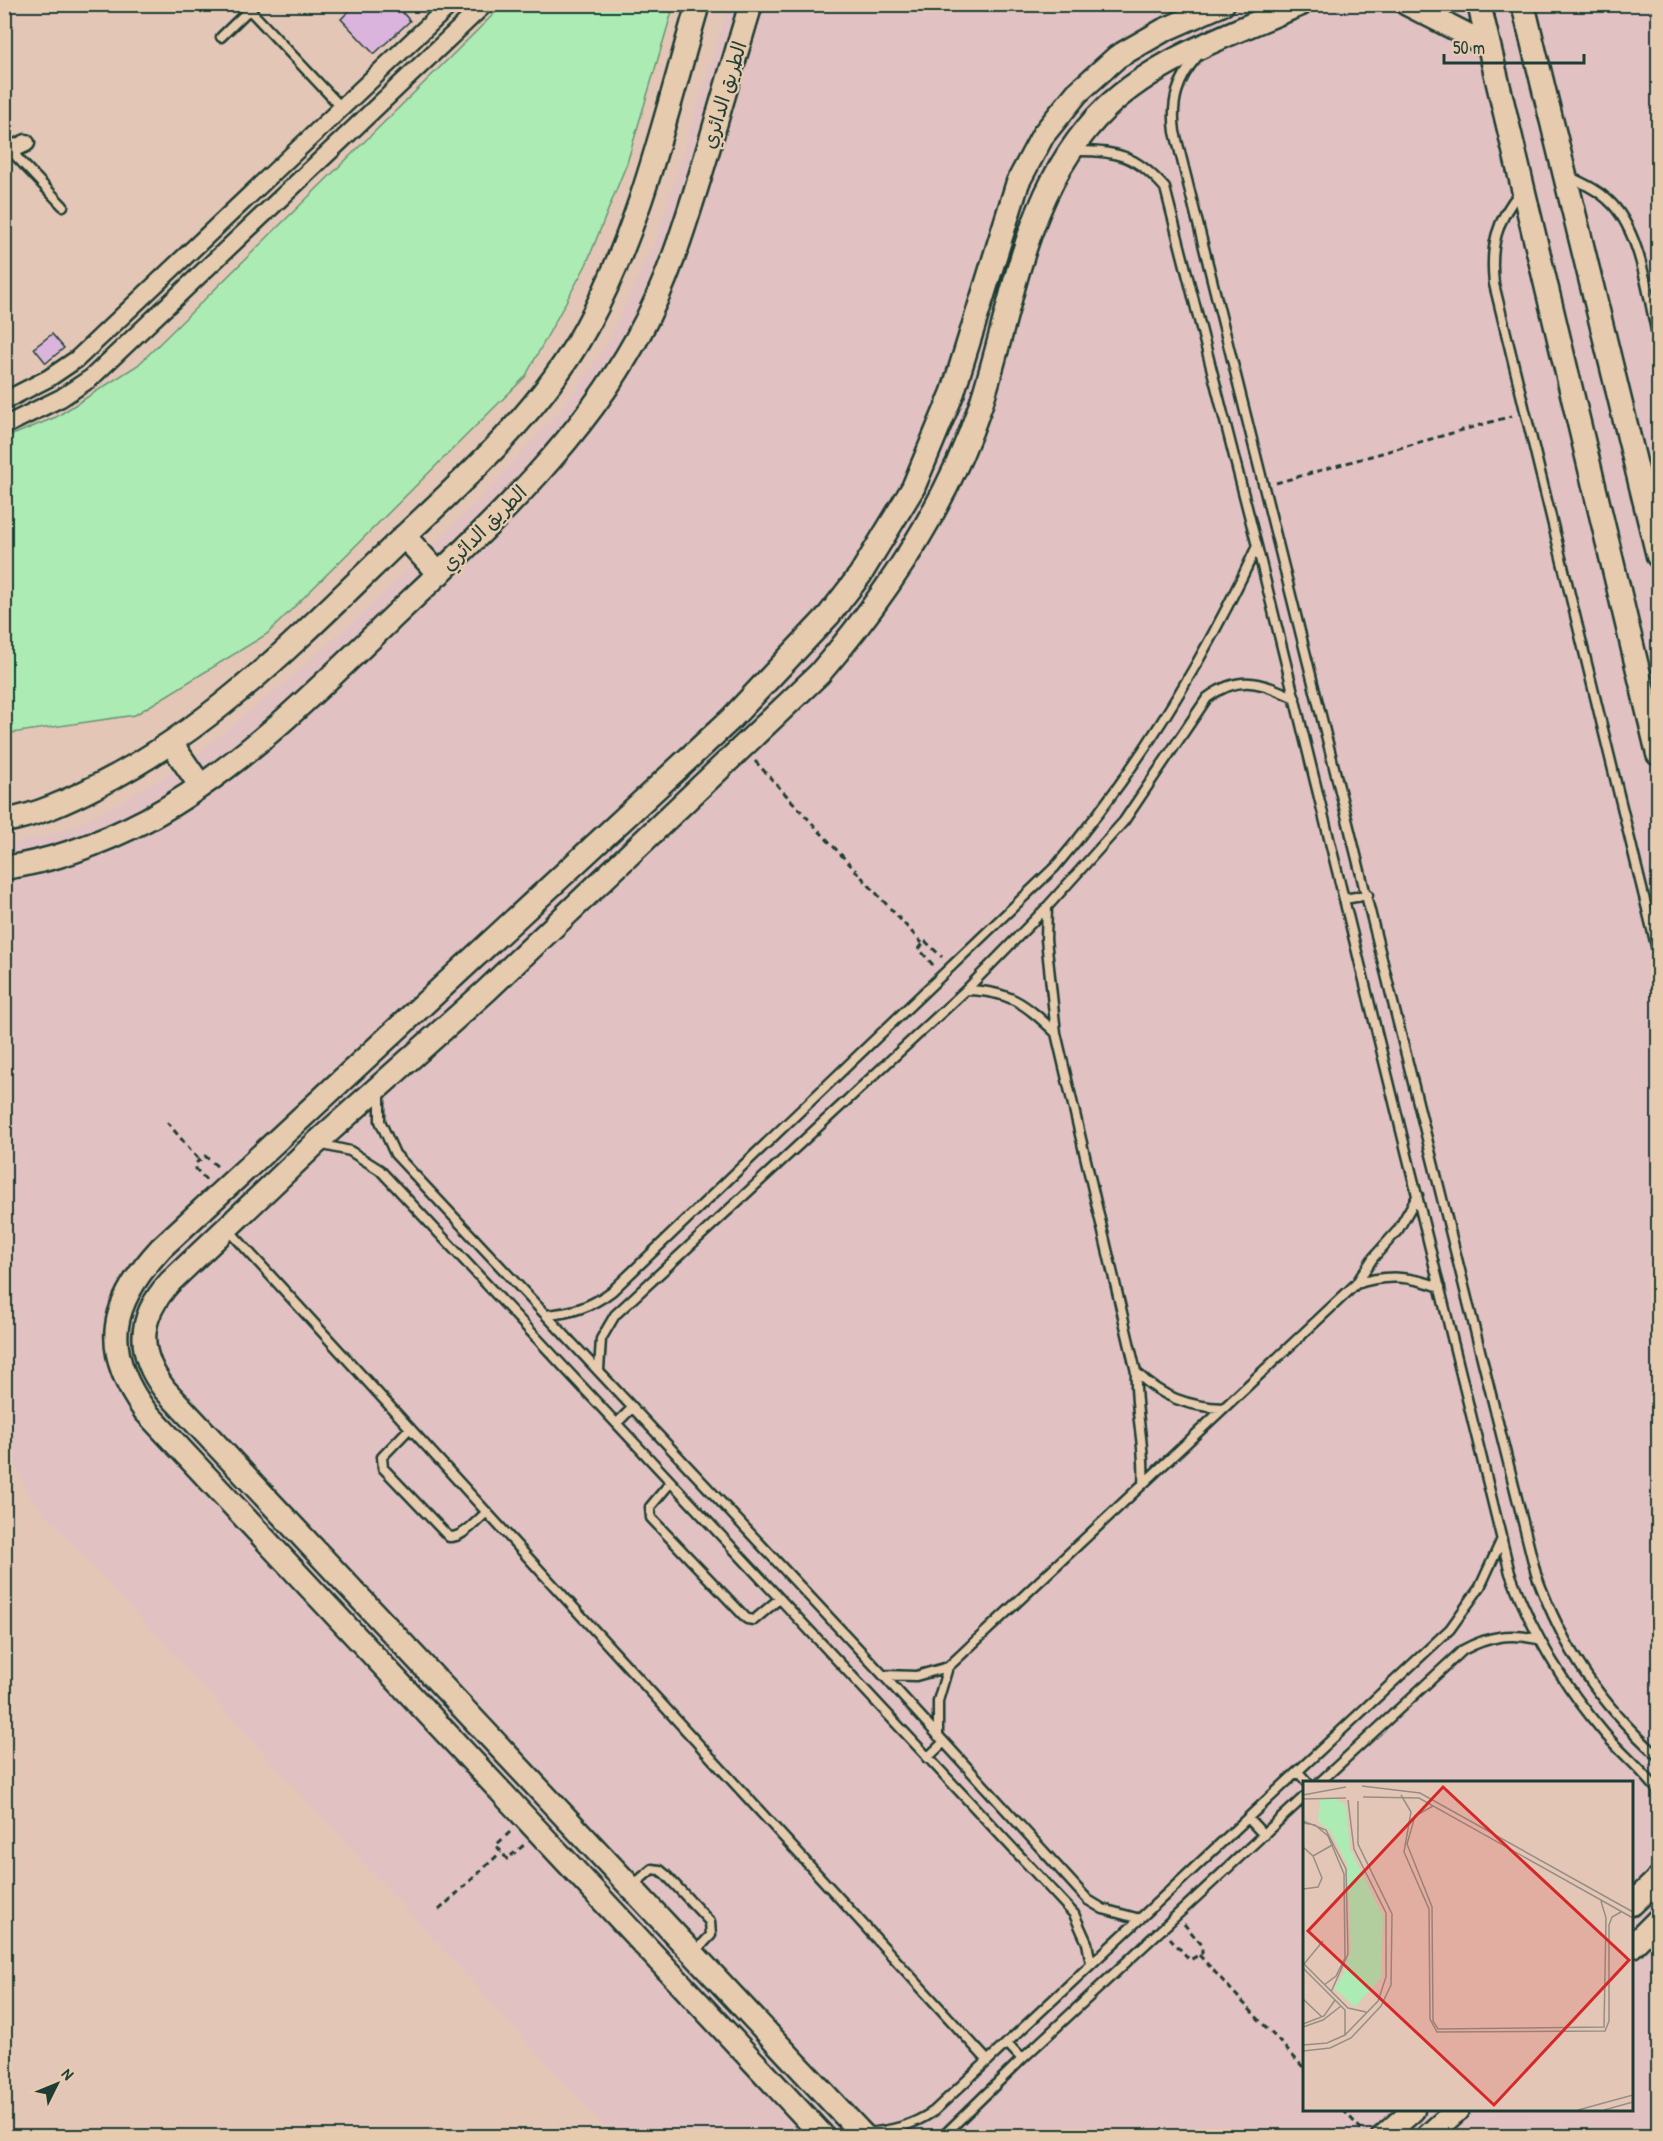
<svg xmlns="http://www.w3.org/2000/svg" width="1663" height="2141" font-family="'Patrick Hand','Playpen Sans Arabic',sans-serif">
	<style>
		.built { fill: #e1c1c2; fill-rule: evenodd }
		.green { fill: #acebb3; stroke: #669474; stroke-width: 1.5 }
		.building { fill: #dab4dd; stroke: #1f3d34; stroke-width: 1.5 }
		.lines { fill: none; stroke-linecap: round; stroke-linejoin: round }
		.lane-casing { stroke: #1f3d34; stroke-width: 13 }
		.street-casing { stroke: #1f3d34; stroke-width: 21 }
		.secondary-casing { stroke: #1f3d34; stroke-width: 27 }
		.path { stroke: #1f3d34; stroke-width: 3; stroke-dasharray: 6 4.5; stroke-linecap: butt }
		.lane { stroke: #e7cbae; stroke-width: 8 }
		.street { stroke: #e7cbae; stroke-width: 16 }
		.secondary { stroke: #e7cbae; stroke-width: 22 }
		.labels { text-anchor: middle; stroke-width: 4.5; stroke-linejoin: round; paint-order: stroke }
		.street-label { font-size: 20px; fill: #1f3d34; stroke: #e7cbae }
		.inset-road { fill: none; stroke: #958f83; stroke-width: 1.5 }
		.view { fill: #d62828; fill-opacity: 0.15; stroke: #d62828; stroke-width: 3 }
		.inset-edge { fill: none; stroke: #1f3d34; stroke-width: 3 }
	</style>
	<rect width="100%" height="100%" fill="#e4c6b7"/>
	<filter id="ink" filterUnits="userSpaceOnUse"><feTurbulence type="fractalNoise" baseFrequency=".0167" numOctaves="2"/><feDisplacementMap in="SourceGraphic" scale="12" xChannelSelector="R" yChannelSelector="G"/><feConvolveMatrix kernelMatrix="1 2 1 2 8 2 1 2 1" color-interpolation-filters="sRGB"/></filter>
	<g filter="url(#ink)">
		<path class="built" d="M729,5H1658V2136H613L29,1496L4,1439V846L65,830L92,818L175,771L279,688L373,604L472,507L565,405L607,344L658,234ZM1304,1782H1632V2110H1304Z"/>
		<path class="green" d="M503,5H674L627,163L586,265L525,377L267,634L135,715L5,734V438L56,417L138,365Z"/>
		<path class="building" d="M356,4H395L410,21L374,54L341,19Z
			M52,334L64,348L46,363L34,348Z"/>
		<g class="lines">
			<defs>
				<path id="lane" d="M244,4L342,108
					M221,37L255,4
					M1197,57C1177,80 1171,102 1175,132L1536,1574C1563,1648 1599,1703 1658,1756
					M10,150L63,206
					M1073,151C1116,150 1136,155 1165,188L1257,546L1510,1573C1532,1633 1563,1685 1605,1734C1622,1754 1643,1770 1658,1791
					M1568,176C1582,183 1597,189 1608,200C1641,229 1648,298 1658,339
					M1521,191C1496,220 1490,247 1494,284L1658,954
					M1344,899L1368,895
					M1047,907L1046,939L1056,1033L1136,1372C1134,1410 1146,1446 1143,1484
					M966,990C1010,991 1024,1003 1056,1033
					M380,1092V1121L395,1154L883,1675L1088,1900L1103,1909L1140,1919
					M319,1144L350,1151L380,1170L1074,1914L1087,1943L1091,1964
					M228,1229L988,2061
					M1356,1284C1386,1274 1410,1276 1440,1287
					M546,1315C572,1313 591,1307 612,1291L1055,867C1137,771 1204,660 1257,546
					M599,1370L601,1339L615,1315L966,990L1047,907L1124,821L1207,698C1240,674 1260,682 1295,698
					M1136,1372C1161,1397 1189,1407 1224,1408
					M617,1423L633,1407
					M410,1428L382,1457L383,1468L449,1537C463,1538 476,1521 487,1512
					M671,1482L650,1507L651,1518L747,1619L754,1620L779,1599
					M883,1675L916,1676L948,1667L1356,1284L1373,1258L1398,1230L1418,1195
					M938,1736V1701L948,1667
					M927,1758L944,1742
					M1298,1772L1307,1782
					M1320,1782L1463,1650C1489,1636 1509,1633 1538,1639
					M1248,1818L1264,1835
					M632,1886L652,1869L660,1870L666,1875L710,1922L711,1935L695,1952
					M1007,2043L1022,2059
					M865,2133C891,2131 912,2126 934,2111L1450,1629L1480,1587L1502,1539
					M943,2136L1022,2059L1304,1797"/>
				<path id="street" d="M4,153L26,143
					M4,401L49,378L77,359L451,4
					M4,426L61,398L91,378L485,4"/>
				<path id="secondary" d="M1407,4L1489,46
					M1479,4L1658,754
					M1523,4L1658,556
					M404,536L439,574
					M171,743L200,785
					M4,821C38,815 68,801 99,785C214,727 302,635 394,546C464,479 539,414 586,328C641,227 666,113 698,4
					M4,868C53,861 102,843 146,820C238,770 313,694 387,623C478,536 575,450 636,340C668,283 686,222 705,160C720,108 735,56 751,4
					M1632,1904L1658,1879
					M1632,1946L1658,1920
					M823,2136L145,1411C99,1348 111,1302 161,1248L731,719L829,615L860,575L913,488L953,392L1018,182L1043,135L1077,93L1117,57L1164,30L1223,4
					M864,2136L165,1390C136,1352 137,1318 170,1282L315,1144L486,991L819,674C888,594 947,505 981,404C1014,302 1025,186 1106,108C1160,57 1234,33 1301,4
					M1384,2136L1413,2110
					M1428,2136L1457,2110"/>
			</defs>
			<use href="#lane" class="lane-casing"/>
			<use href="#street" class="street-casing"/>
			<use href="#secondary" class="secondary-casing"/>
			<path class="path" d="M1276,483L1512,416
				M755,761L922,943
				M933,965L919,949L925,941L942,957
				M167,1122L199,1160
				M206,1180L196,1169V1163L205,1156L218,1167
				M510,1832L496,1845L507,1859L524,1845
				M439,1910L501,1852
				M1170,1938L1190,1960L1202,1953V1945L1184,1924
				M1199,1955L1304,2068
				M1343,2110L1365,2133"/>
			<use href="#lane" class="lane"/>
			<use href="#street" class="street"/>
			<use href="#secondary" class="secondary"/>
		</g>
	</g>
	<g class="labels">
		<g class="street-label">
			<text transform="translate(724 95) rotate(-73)" y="7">الطريق الدائري</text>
			<text transform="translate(484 528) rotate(-45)" y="7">الطريق الدائري</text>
		</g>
	</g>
	<g transform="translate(1303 1781)">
		<rect width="330" height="330" fill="#e4c6b7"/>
		<path d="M32,17L43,25L47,68L80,135L78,197L52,226L31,207L41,192L48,168L44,83L28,51L15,40L17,19Z" fill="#acebb3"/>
		<path class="inset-road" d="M59,5L117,12L330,131M0,14L43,6M98,14L108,31L101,71L126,128L127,238L134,251L302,250L306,240V144L309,136L318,131M60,16L116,17L330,137M0,18L43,17M130,25L112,35L104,63L129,126L130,240L135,248L301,246L303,137L298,120M0,40L23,49L43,88L45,173L28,211M0,42L12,44L25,55L41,93L42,177L33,195L21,204M0,66L10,75L19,97L15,106L0,108M10,75L31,63M0,182L45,227L63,231M1,183L20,160M0,187L42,229V254M0,218L19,236M0,243L21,235L32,219M0,246L20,239L38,225M0,264L24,262L42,254L75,220L83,196V132L51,68L45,19M0,270L27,267L48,257L78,225L88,204L89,133L55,63V20M275,329L330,314M301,329L330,321"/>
		<path class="view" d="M140,6L326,179L191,324L5,150Z"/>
		<rect width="330" height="330" class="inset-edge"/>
	</g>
	<rect width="1663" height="2141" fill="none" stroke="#e7cbae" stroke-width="24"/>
	<rect x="12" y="12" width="1639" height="2117" fill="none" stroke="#1f3d34" stroke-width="2" filter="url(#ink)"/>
	<g transform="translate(57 2084) rotate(47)" stroke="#e7cbae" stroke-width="4.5" paint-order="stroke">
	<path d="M0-4.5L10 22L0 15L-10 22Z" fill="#1f3d34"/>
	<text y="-9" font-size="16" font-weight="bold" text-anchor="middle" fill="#1f3d34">N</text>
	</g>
	<path d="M1444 54v9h140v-9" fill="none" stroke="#1f3d34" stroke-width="3"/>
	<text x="1453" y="54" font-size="18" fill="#1f3d34" stroke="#e7cbae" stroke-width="4.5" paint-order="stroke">50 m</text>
</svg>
